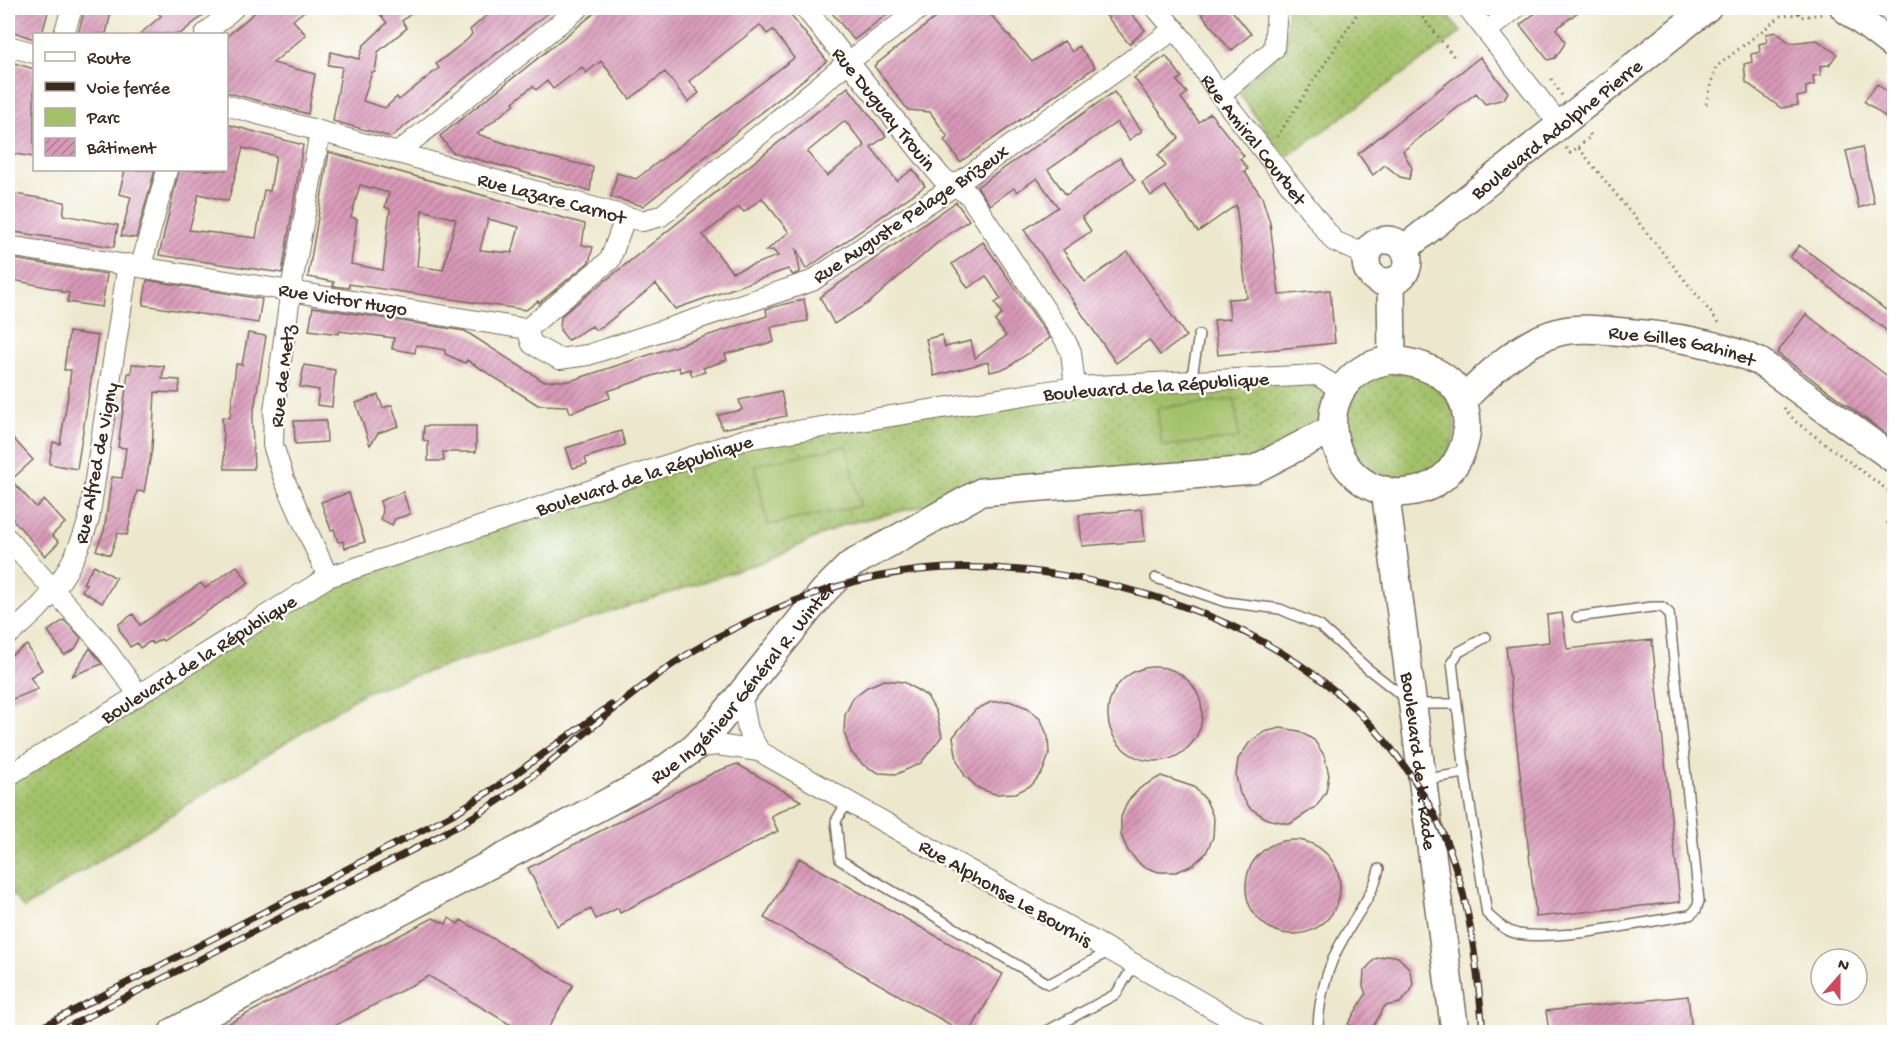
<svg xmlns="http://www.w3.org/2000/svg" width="1902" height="1040" font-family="'Gochi Hand',sans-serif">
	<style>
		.green { fill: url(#green-dots); stroke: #6f7644; stroke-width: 1.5 }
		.pitch { fill: #a3c169; stroke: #6f7644; stroke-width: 1.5 }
		.building { fill: url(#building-hatch); fill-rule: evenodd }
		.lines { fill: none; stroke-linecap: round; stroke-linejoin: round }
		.lane-casing { stroke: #796c5b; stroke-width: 12 }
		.street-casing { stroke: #796c5b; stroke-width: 22 }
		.secondary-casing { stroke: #796c5b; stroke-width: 30 }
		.path { stroke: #796c5b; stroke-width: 3; stroke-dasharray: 1.5 4.5; stroke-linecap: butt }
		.lane { stroke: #fff; stroke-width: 9 }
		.street { stroke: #fff; stroke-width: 20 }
		.secondary { stroke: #fff; stroke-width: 27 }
		.rail-casing { stroke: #3b2a1e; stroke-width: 7 }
		.rail { stroke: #fff; stroke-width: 4.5; stroke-dasharray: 14; stroke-linecap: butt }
		.labels { text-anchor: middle; stroke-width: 4.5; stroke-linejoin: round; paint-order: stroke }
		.street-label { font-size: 20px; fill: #3b2a1e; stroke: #fff }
	</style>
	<defs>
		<pattern id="green-dots" width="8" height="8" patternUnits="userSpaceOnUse" patternTransform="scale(1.5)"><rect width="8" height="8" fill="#a3c169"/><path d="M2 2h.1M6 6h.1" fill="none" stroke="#869d56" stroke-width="1.8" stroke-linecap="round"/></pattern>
		<pattern id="building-hatch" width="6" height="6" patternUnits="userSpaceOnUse" patternTransform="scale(1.5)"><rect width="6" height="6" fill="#d898b7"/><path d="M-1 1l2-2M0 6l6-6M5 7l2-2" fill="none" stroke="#b07c94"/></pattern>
	</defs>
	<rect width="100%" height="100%" fill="#fff"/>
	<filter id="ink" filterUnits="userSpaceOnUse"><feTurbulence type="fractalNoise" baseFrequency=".0167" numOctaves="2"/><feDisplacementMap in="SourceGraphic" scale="12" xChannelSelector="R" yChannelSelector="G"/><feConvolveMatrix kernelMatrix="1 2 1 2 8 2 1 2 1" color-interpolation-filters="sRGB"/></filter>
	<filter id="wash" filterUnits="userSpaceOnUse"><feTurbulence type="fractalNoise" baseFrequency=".008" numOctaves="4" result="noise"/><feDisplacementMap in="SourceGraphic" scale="24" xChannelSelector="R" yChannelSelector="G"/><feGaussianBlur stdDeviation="1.35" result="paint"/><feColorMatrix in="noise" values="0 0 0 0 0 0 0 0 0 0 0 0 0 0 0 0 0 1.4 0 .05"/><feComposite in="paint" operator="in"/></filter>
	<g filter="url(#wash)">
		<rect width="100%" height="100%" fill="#ede8cd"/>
		<path class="green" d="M1288,8H1441L1461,32L1285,158L1237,90L1285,48Z
			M1415,371L1450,399C1452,409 1456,422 1455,431C1444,505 1333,484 1348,413C1355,375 1384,375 1415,371Z
			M1317,375L1340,389L1332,429L1253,470L981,492L842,525L764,562L365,692L24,908L8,889V776L328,577L746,439L1075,387Z"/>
		<path class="pitch" d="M1235,399L1239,438L1162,446L1157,408Z
			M847,446L860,506L768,525L755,465Z"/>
		<g id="blocks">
			<path class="building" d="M8,8H49L42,34H34V39L8,30Z
				M85,8H112L106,34H78Z
				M154,8H212L180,34H140L161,16Z
				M260,8H308L293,20L306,35L273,63L315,74L308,114L226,92V37Z
				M375,8H418L402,21L407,28L378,52L375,72H372L363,101L385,108L397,97L399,100L439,68L436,64L468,39L472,34L470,30L495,8H554L391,137L333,121L342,67L328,65L331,52L359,59L363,46L387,23Z
				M601,8H785L827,61L643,206L611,197L617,173L636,179L794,58L773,30L767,34L760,25L689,81L699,93L688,102L665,72L630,99L601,61L586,73L582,67L553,89L547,81L536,90L533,86L513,102L515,104L477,134L544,156L593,167L590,191L452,152L440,136Z
				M828,8H895L854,40Z
				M948,8H985L1032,62L1064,41L1072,52L1079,46L1095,67L960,162L944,140L948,137L930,112L908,110L874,66Z
				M1100,8H1127L1145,30L1129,44Z
				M1197,8H1230L1251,34L1231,51Z
				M1542,8H1583L1556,29L1565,41L1564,45L1555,58L1548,60L1520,25Z
				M1776,32L1790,43L1817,40L1837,54L1829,65L1820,66L1821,75L1813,76L1814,85L1806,87V95L1797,97L1798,105L1781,108L1746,82L1744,64L1752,62L1751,54L1760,52L1759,44L1767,42L1766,34Z
				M1166,56L1182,77L1177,81L1187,93L1181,98L1199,122L1210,113L1244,156L1240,159L1248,169L1244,171L1262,197L1270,223L1279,295L1330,290L1335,343L1218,355L1214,320L1230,319L1228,299L1247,298L1236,205L1198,232L1165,186L1151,196L1142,183L1166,166L1158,155L1179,138L1134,78Z
				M1480,57L1508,92L1504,99L1485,104L1476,93L1403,151L1412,168L1409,179L1400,177L1385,165L1373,175L1358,154Z
				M8,61L34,69V157L8,153L14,106L8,104Z
				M1877,84L1894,97V111L1888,119L1864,101Z
				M848,87L886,136L871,147L897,181L913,169L925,186L806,269L796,248L800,272L793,275L788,269L675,309L656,284L603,326L595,330L592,326L568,340L560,330L561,316ZM845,121L865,146L827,176L807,152ZM762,198L789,232L766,251L773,250L778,256L732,272L703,235L739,207L744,212Z
				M1114,92L1142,131L1129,140L1117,122L1048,170L1066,195L1120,158L1135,180L1082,217L1091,231L1063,250L1085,282L1128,252L1186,336L1160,355L1149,340L1116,363L1024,230L1058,207L1037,178L1017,192L1014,188L990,205L977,187Z
				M226,124L303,145L282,273L159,255L179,170H226ZM243,148L276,156L270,191L264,190L256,238L189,230L199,194L228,201Z
				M1862,147L1874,203L1859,208L1846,151Z
				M329,152L585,224L582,245L593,247L589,262L539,303L538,301L526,310L349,284V288L333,286L334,282L308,277ZM360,185L389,193L385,207L390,209L383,270L351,264L357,219L351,217ZM422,210L456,219L443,270L417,266ZM488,219L519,227L512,253L480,250Z
				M125,170H155L136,238L121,236L131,197L119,194Z
				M8,193L65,202L63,215L118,225L114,247L8,231Z
				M956,202L969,220L937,243L870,302L834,324L820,297Z
				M983,242L1050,338L1007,368L990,372L988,362L934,376L926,339L942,335L945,347L971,341L975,358L1006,336L995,321L1002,314L995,303L1001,299L986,276L968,288L952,264Z
				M1799,245L1894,316V336L1790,257Z
				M8,258L107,274L102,307L67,302L69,293L61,292V290L8,279Z
				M147,280L262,299L258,323L143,305Z
				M804,299L808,321L771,327L774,342L725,354L727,360L703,368L705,372L692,376L690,369L680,372L679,367L608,391L610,398L570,413L568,406L538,405L467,360L465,363L445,354V350L416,345L415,353L392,349L394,338L339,331V334L309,330L313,307L465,331L543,381H570L767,316L766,309Z
				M1806,314L1894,381V429L1889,436L1777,353Z
				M69,332L98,336L77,469L49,464L53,442L60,444L68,395L71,370H64Z
				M248,333L266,336L252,422L254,469H225L222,417L230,418L236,364L242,365Z
				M132,364L164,366L162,379L180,380L179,393L155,392L152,449L144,492L137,491L127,535L118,533L110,555L96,550L104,531L112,477L122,478L126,448L118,447L128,373H131Z
				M304,365L335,370L332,407L317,405L319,390L300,387Z
				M781,391L786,416L722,429L718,415L742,410L739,400Z
				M378,395L383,408L392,405L399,426L378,433L370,445L356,403Z
				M326,420L327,442L295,444L294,421Z
				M424,426H476V452H443L444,461H428V441L423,440Z
				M621,431L625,445L585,458L587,464L573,468L566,448Z
				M12,437L33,460L11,480L36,507L44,500L65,523L52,535L59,542L45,556L8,514V447H10Z
				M403,492L410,514L395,519L392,525L380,519L383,512L380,501Z
				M349,493L365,542L345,548L343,541L338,542L334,529L331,530L321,502Z
				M1142,509L1145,541L1082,546L1079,515Z
				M94,565L116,578L102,603L82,591L86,584L83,583Z
				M237,566L249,583L163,641L161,639L153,644L151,641L140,648L137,643L130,647L119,629V624L133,614L140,625L201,583L205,588Z
				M1562,613L1567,649L1652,640L1680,902L1536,917L1506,647L1549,642L1547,615Z
				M64,620L81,638L75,649L64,655L48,631Z
				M27,645L42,670L30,677L38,689L8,701V657Z
				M90,648L102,664L72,676Z
				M1108 714a47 47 0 1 1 94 0a47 47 0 1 1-94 0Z
				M884,680L904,682L927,696L936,712L942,736L921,763L897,774L879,773L863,765L851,752L844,732L845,715L853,698L867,687Z
				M1009,701L1028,708L1041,720L1048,737L1049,755L1043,771L1032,785L1016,793L995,794L978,788L965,776L957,760L953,737L975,710L991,702Z
				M1281,728L1299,731L1314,740L1324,755L1329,775L1326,792L1316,807L1290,824L1267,819L1250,808L1240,794L1236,776L1238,759L1250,742L1264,732Z
				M737,764L801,801L771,816L778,831L620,913L618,908L596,919L591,909L557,926L528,868L715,772Z
				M1161,776L1194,787L1206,800L1214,819L1213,837L1206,853L1193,865L1176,872H1159L1142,866L1128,851L1121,835V817L1128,801L1140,788Z
				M1246 887a47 47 0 1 1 94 0a47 47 0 1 1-94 0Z
				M799,858L1003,974L970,1032H963L764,918Z
				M433,918L446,924L449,918L458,924L461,920L573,985L546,1032H506L511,1025L429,976L323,1032H212Z
				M1390,955L1398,957L1409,968L1413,983L1411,991L1400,1003L1385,1006L1370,1032H1363L1348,1024L1366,994L1363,986L1364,971L1375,959Z
				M1688,996L1692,1032H1549L1546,1011Z"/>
		</g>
	</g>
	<g filter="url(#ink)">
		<use href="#blocks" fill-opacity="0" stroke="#796c5b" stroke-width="1.5"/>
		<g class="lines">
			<defs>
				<path id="lane" d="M1191,382L1199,335
					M1156,578L1226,602L1280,609L1320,626L1368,669L1413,704H1456
					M1486,637L1459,652L1452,662L1465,773L1487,914C1497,923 1505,931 1518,934C1563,941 1642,922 1690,915L1696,910L1699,901L1669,613L1662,607H1652L1577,617
					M1426,779L1465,773
					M847,802L836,821L840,860L1049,984L1110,951
					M1045,1032L1116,994L1134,965
					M1318,1032C1318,1001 1327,966 1343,939C1356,915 1373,895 1379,869"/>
				<g id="street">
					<path d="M805,8L941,177L969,195L1064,338L1071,352L1075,387"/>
					<path id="s1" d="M1156,8L1185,42L1220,95L1334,241L1366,255"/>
					<path d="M1468,8L1560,125"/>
					<path d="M1487,31L1516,8"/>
					<path d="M64,34L72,8"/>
					<path d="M205,34L234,8"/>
					<path d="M8,46L34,53"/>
					<path d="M1220,95L1274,49L1277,8"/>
					<path d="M226,105L642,221L661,216L848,62L921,8"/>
					<path d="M320,132L291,289L274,411L273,445L284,479L328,577"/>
					<path d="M397,153L579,8"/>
					<path d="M8,246L527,329L610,260L625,218"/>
					<path d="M141,266L167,170"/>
					<path d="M527,329L532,344L559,359L588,355L812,281L954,186L1175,29"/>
					<path d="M8,539L101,643L139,695"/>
					<path d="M8,635C50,604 74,568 89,519L128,264"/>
					<path d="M741,694L748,730L759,751"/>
					<path d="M694,748L717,745L759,751L1254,1032"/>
					<path d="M8,776L328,577L746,439L1075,387L1317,375L1340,389"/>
				</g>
				<g id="secondary">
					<path d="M1844,8L1894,46"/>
					<circle cx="1387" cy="261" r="21"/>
					<path id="s2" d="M1404,249L1707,8"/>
					<path d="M1391,282L1392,360"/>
					<path d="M1392,360C1418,362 1453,373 1463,402C1476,439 1455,483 1415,491C1326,509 1296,373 1392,360Z"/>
					<path id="s3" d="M1463,400C1490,373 1520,342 1559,332C1579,327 1602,330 1623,332C1671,336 1716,342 1760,362L1894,459"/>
					<path id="s4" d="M1385,490L1455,1032"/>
					<path id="s5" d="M173,1032L648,781L694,748L716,725L824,591L850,565L981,492L1253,470L1332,429"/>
				</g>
			</defs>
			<use href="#lane" class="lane-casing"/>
			<use href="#street" class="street-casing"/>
			<use href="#secondary" class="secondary-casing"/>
			<path class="path" d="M1415,8L1455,58
				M1793,8L1799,14
				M1551,79L1563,97
				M1706,104L1716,67L1781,16L1799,14L1800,17L1823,14
				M1277,137L1361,8
				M1578,147L1591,136L1588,131
				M1566,148L1570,153L1578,147L1720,324
				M1784,408L1796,422L1894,495
				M1887,524L1894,515"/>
			<use href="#lane" class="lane"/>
			<use href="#street" class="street"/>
			<use href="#secondary" class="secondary"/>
			<defs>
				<path id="rail" d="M32,1032L455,813L504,782L611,705
					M58,1032C150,985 242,938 333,890C384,864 438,839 486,809C553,766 608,709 673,664C711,638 753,618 795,601C909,556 1018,560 1134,591C1254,623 1360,687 1424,796C1467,868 1476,951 1483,1032"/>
			</defs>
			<use href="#rail" class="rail-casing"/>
			<use href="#rail" class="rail"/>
		</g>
	</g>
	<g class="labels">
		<g class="street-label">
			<text transform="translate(885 108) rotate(51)" y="7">Rue Duguay Trouin</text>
			<text dy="7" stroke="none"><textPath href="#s2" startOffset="194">Boulevard Adolphe Pierre</textPath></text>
			<text dy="7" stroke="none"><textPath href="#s1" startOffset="164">Rue Amiral Courbet</textPath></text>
			<text transform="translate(552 197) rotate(15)" y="7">Rue Lazare Carnot</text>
			<text transform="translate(910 213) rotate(-34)" y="7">Rue Auguste Pelage Brizeux</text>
			<text transform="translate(343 298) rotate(9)" y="7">Rue Victor Hugo</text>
			<text dy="7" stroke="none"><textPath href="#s3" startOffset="244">Rue Gilles Gahinet</textPath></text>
			<text transform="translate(281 376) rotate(-83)" y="7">Rue de Metz</text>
			<text transform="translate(1156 385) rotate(-4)" y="7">Boulevard de la République</text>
			<text transform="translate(95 463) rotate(-79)" y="7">Rue Alfred de Vigny</text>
			<text transform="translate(644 474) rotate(-18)" y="7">Boulevard de la République</text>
			<text transform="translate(198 658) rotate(-32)" y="7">Boulevard de la République</text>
			<text dy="7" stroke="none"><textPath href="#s5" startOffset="674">Rue Ingénieur Général R. Winter</textPath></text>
			<text dy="7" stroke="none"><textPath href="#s4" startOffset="273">Boulevard de la Rade</textPath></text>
			<text transform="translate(1006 892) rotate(30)" y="7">Rue Alphonse Le Bourhis</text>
		</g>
	</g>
	<rect width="1902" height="1040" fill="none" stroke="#fff" stroke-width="30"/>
	<rect x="33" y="33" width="195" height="138" fill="#ffffff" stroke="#b1aaa5" stroke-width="1.5"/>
	<rect x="45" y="52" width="30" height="9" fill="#ffffff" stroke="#b1aaa5" stroke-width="1.5"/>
	<text x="87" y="63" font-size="18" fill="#3b2a1e">Route</text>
	<rect x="45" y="82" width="30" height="9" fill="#3b2a1e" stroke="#b1aaa5" stroke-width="1.5"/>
	<text x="87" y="93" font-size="18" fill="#3b2a1e">Voie ferrée</text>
	<rect x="45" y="108" width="30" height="18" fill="#a3c169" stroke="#b1aaa5" stroke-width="1.5"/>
	<text x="87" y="123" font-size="18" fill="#3b2a1e">Parc</text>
	<rect x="45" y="138" width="30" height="18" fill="url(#building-hatch)" stroke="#b1aaa5" stroke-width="1.5"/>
	<text x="87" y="153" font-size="18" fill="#3b2a1e">Bâtiment</text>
	<g transform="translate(1839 977) rotate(21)"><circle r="28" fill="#ffffff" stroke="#b1aaa5" stroke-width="1.5"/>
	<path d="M0-4.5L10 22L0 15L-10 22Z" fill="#d1495b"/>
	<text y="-9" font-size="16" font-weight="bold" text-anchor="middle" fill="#3b2a1e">N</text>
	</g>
</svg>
